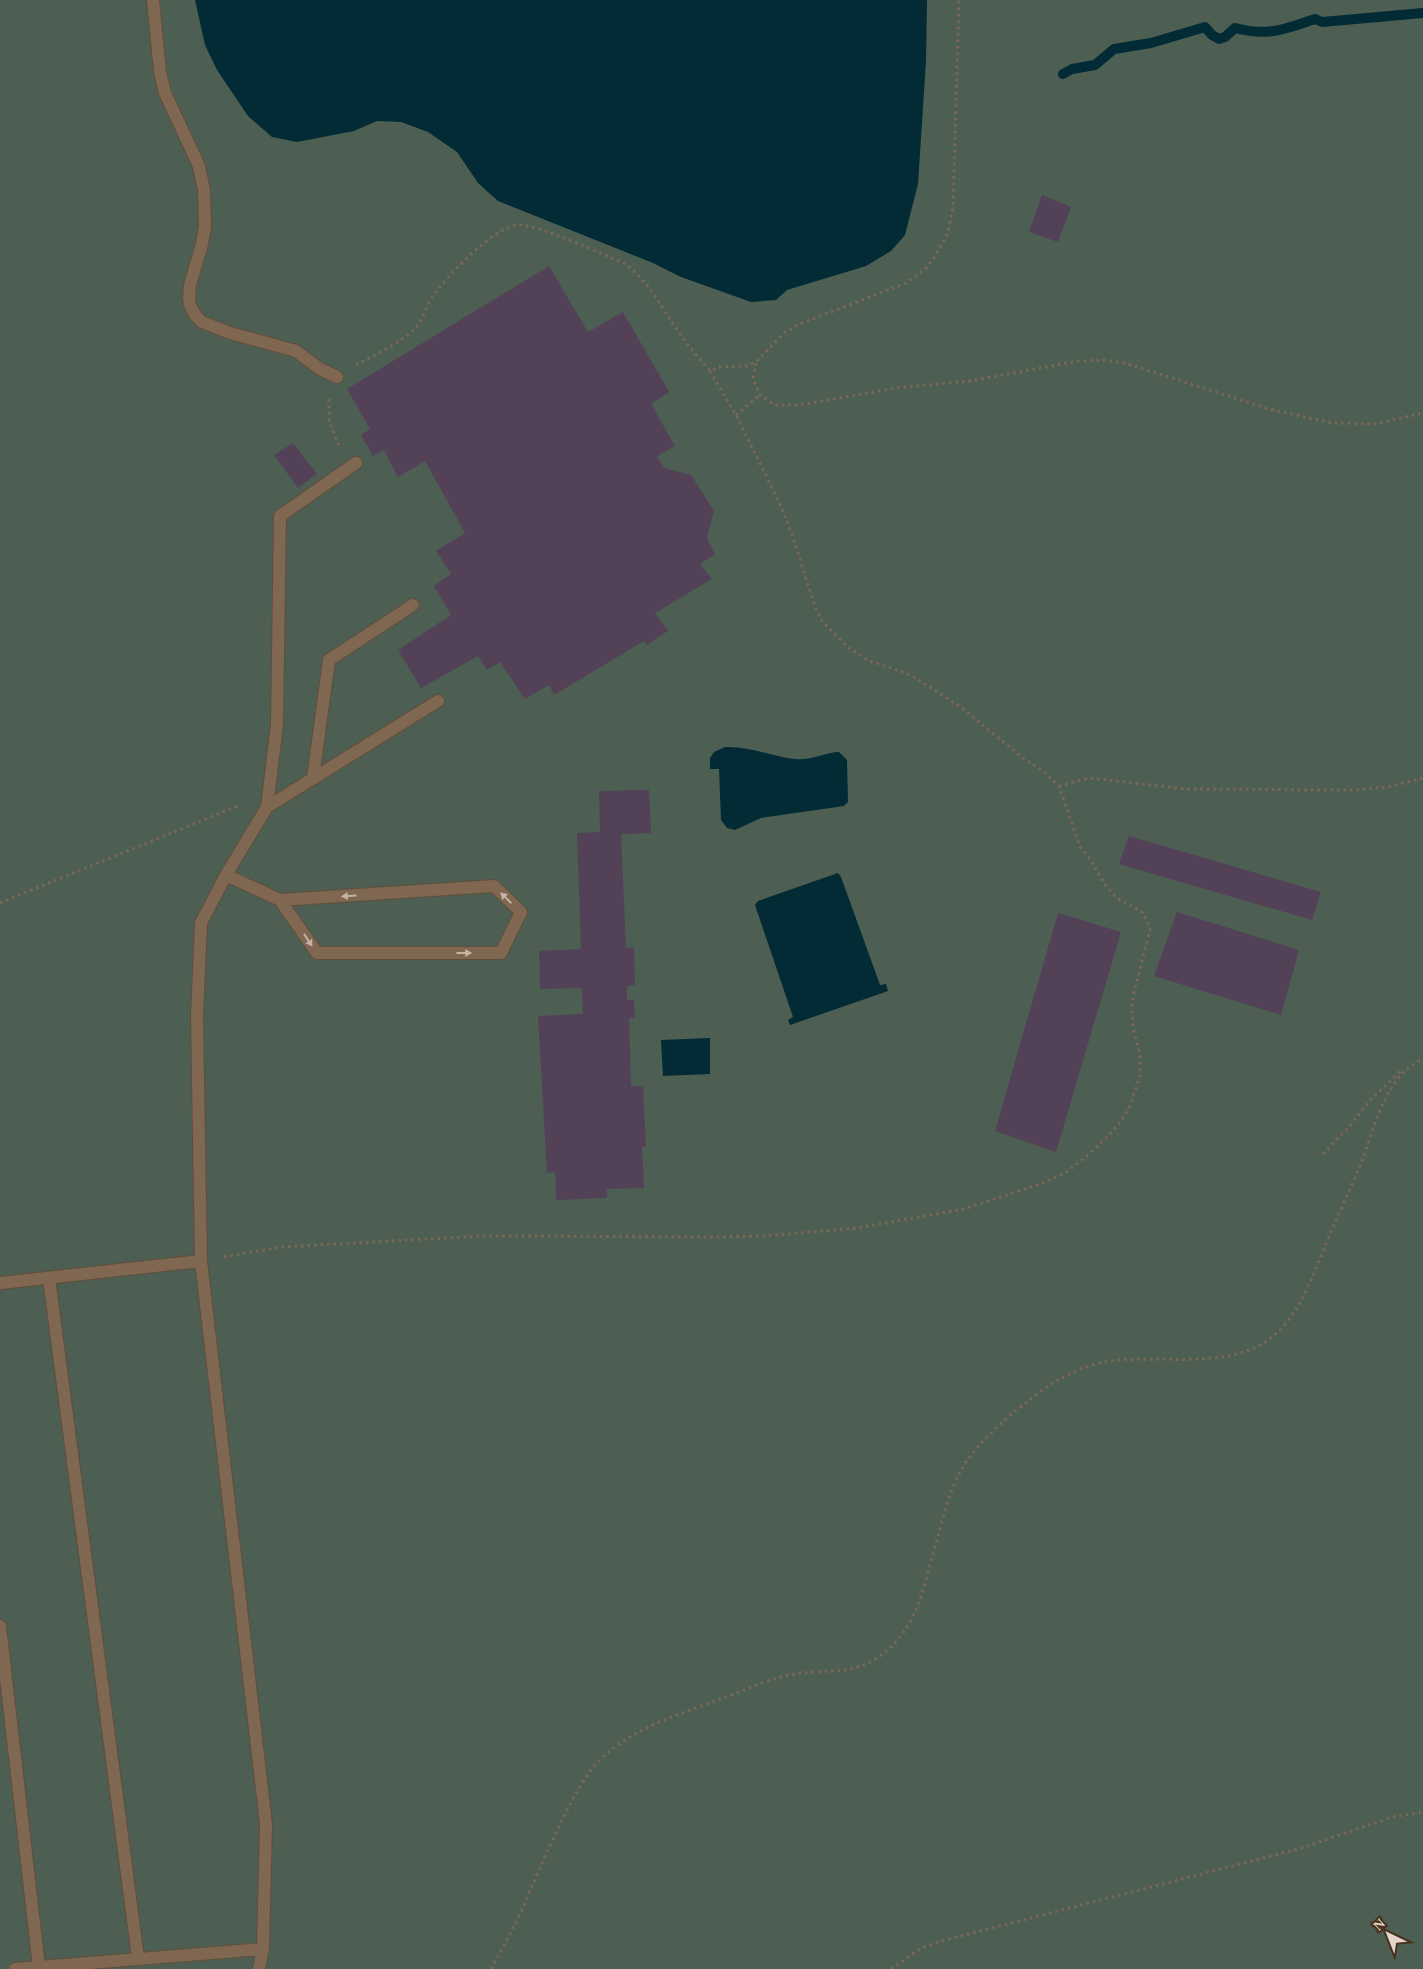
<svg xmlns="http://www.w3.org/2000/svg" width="1423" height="1969" font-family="'Times New Roman',serif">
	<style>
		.green { fill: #4d5f52 }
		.water { fill: #022b35 }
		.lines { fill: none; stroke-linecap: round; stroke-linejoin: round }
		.stream { stroke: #022b35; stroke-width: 10 }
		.building { fill: #534158 }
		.minor-casing { stroke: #604e3b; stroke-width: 14 }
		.path { stroke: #7b6756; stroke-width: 3; stroke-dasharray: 2.5 4; stroke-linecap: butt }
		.minor { stroke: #7f6751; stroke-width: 12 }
		.oneway { fill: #c5b4a5 }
	</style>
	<rect width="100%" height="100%" fill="#47311d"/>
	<path class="green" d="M0,0H1423V1969H0Z"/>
	<path class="water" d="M195,0H927L926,61L918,184L905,235L891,251L866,266L787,290L776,300L751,302L681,277L653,263L498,201L478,183L457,152L428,132L401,122L377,121L354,131L297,142L272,137L248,116L217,70L205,45Z
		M725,747C749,746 771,756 794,759C812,761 825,752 839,752L847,760L848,802L844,806L761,818L735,830L727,828L721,820L719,769H710V758L714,752Z
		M838,873L841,877L880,985L886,984L888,991L790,1025L788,1020L793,1017L755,905L758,901Z
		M710,1038V1074L663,1076L661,1040Z"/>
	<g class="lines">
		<path class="stream" d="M1063,74L1072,69L1095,65L1114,49L1151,43L1205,27L1212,35L1219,39L1225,37L1235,28C1269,37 1284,29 1315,19L1322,22L1423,13"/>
	</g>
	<path class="building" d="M1042,195L1071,207L1058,242L1029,232Z
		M549,266L588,332L623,312L669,392L651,404L675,446L657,456L664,468L691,475L714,511L707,538L715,554L700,564L712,579L655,613L668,631L647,645L644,641L554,695L549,685L525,699L500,662L487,670L478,656L421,688L398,650L451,615L434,586L451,574L436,551L465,533L425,461L398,477L384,450L373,456L361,435L370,429L347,389Z
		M293,443L317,474L298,488L274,455Z
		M649,790L651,833L621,834L626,948L634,947L635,985L627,986V1000H634L635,1018H629L631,1086H643L646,1147H642L644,1188L607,1189V1198L556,1200L555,1172L547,1173L538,1016L583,1014L582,988L540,989L539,951L581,949L577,833L600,832L599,791Z
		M1129,836L1321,892L1312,920L1119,864Z
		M1177,912L1299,950L1281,1015L1154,976Z
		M1058,913L1121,932L1056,1152L995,1131Z"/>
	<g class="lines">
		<defs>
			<path id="minor" d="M153,0L160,72L165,93L199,166L204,190L205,226L202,244L190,285L189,298L190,305L195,315L202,322L230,333L296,351L320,369L337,377
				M313,778L329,660L413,605
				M267,807L438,701
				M226,875L201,923L197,1016L201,1261L266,1824L263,1949L259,1969
				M280,900L317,953H501L521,912L494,886L280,900L226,875L267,807L277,725L280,516L356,463
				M49,1278L138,1958
				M0,1283L201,1261
				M0,1626L39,1967
				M15,1969L263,1949"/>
		</defs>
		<use href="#minor" class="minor-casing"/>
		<path class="path" d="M756,363L753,379L760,395L775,405H800L895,388L969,381L1079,361L1103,360L1128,364L1269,409L1333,423L1375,424L1423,413
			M356,365C374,355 403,342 417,326C424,318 425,308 431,299C445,278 492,228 517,225C535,223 601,254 622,262C650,281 659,305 678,331C687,345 699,358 710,371L719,367L746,366L756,362L785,332L802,323L906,283L926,268L934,258L948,233L953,207L959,0
			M329,399V421L339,446
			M736,415L760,395
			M1059,786L1089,778L1186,789L1354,790L1388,787L1423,778
			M0,903L240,805
			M1323,1154L1347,1129L1373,1097L1402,1070
			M224,1257L281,1247L483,1236L718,1237L763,1236L858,1228L964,1209L1043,1183L1065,1173L1081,1161L1103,1141L1121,1121L1129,1108L1140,1076V1054L1133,1027L1132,1010L1133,997L1150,930L1146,919L1142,912L1117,898L1106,886L1088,856L1080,847L1059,786L1043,771L1023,758L962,708L919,680L906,673L869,661L849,648L822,621L814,604L793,537L779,502L736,415L710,371
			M491,1969C501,1950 512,1932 521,1912C535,1879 549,1846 565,1814C575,1795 584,1776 600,1760C631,1728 679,1715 720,1699C740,1692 760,1683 780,1677C825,1665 857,1682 894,1644C916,1621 923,1591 931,1561C940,1531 946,1499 960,1472C977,1440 1027,1399 1058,1380C1073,1372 1088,1365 1105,1362C1156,1353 1228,1372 1272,1337C1303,1312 1315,1268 1331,1232C1341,1208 1353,1184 1362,1160C1376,1124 1385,1076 1423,1059
			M891,1969L920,1949L938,1942L1302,1848L1392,1817L1423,1812"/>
		<use href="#minor" class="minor"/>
	</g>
	<defs><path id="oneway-solid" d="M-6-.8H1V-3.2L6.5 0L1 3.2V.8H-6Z" transform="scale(1.25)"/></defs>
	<g class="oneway">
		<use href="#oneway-solid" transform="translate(349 896) rotate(176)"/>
		<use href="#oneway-solid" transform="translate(506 898) rotate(-136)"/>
		<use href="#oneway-solid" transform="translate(308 940) rotate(56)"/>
		<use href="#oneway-solid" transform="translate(464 953)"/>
	</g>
	<g transform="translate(1388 1934) rotate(317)" stroke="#47311d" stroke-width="4" paint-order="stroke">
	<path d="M0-4L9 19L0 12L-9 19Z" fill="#e3d5c9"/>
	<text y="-8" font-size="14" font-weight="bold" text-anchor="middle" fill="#e3d5c9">N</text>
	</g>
</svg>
